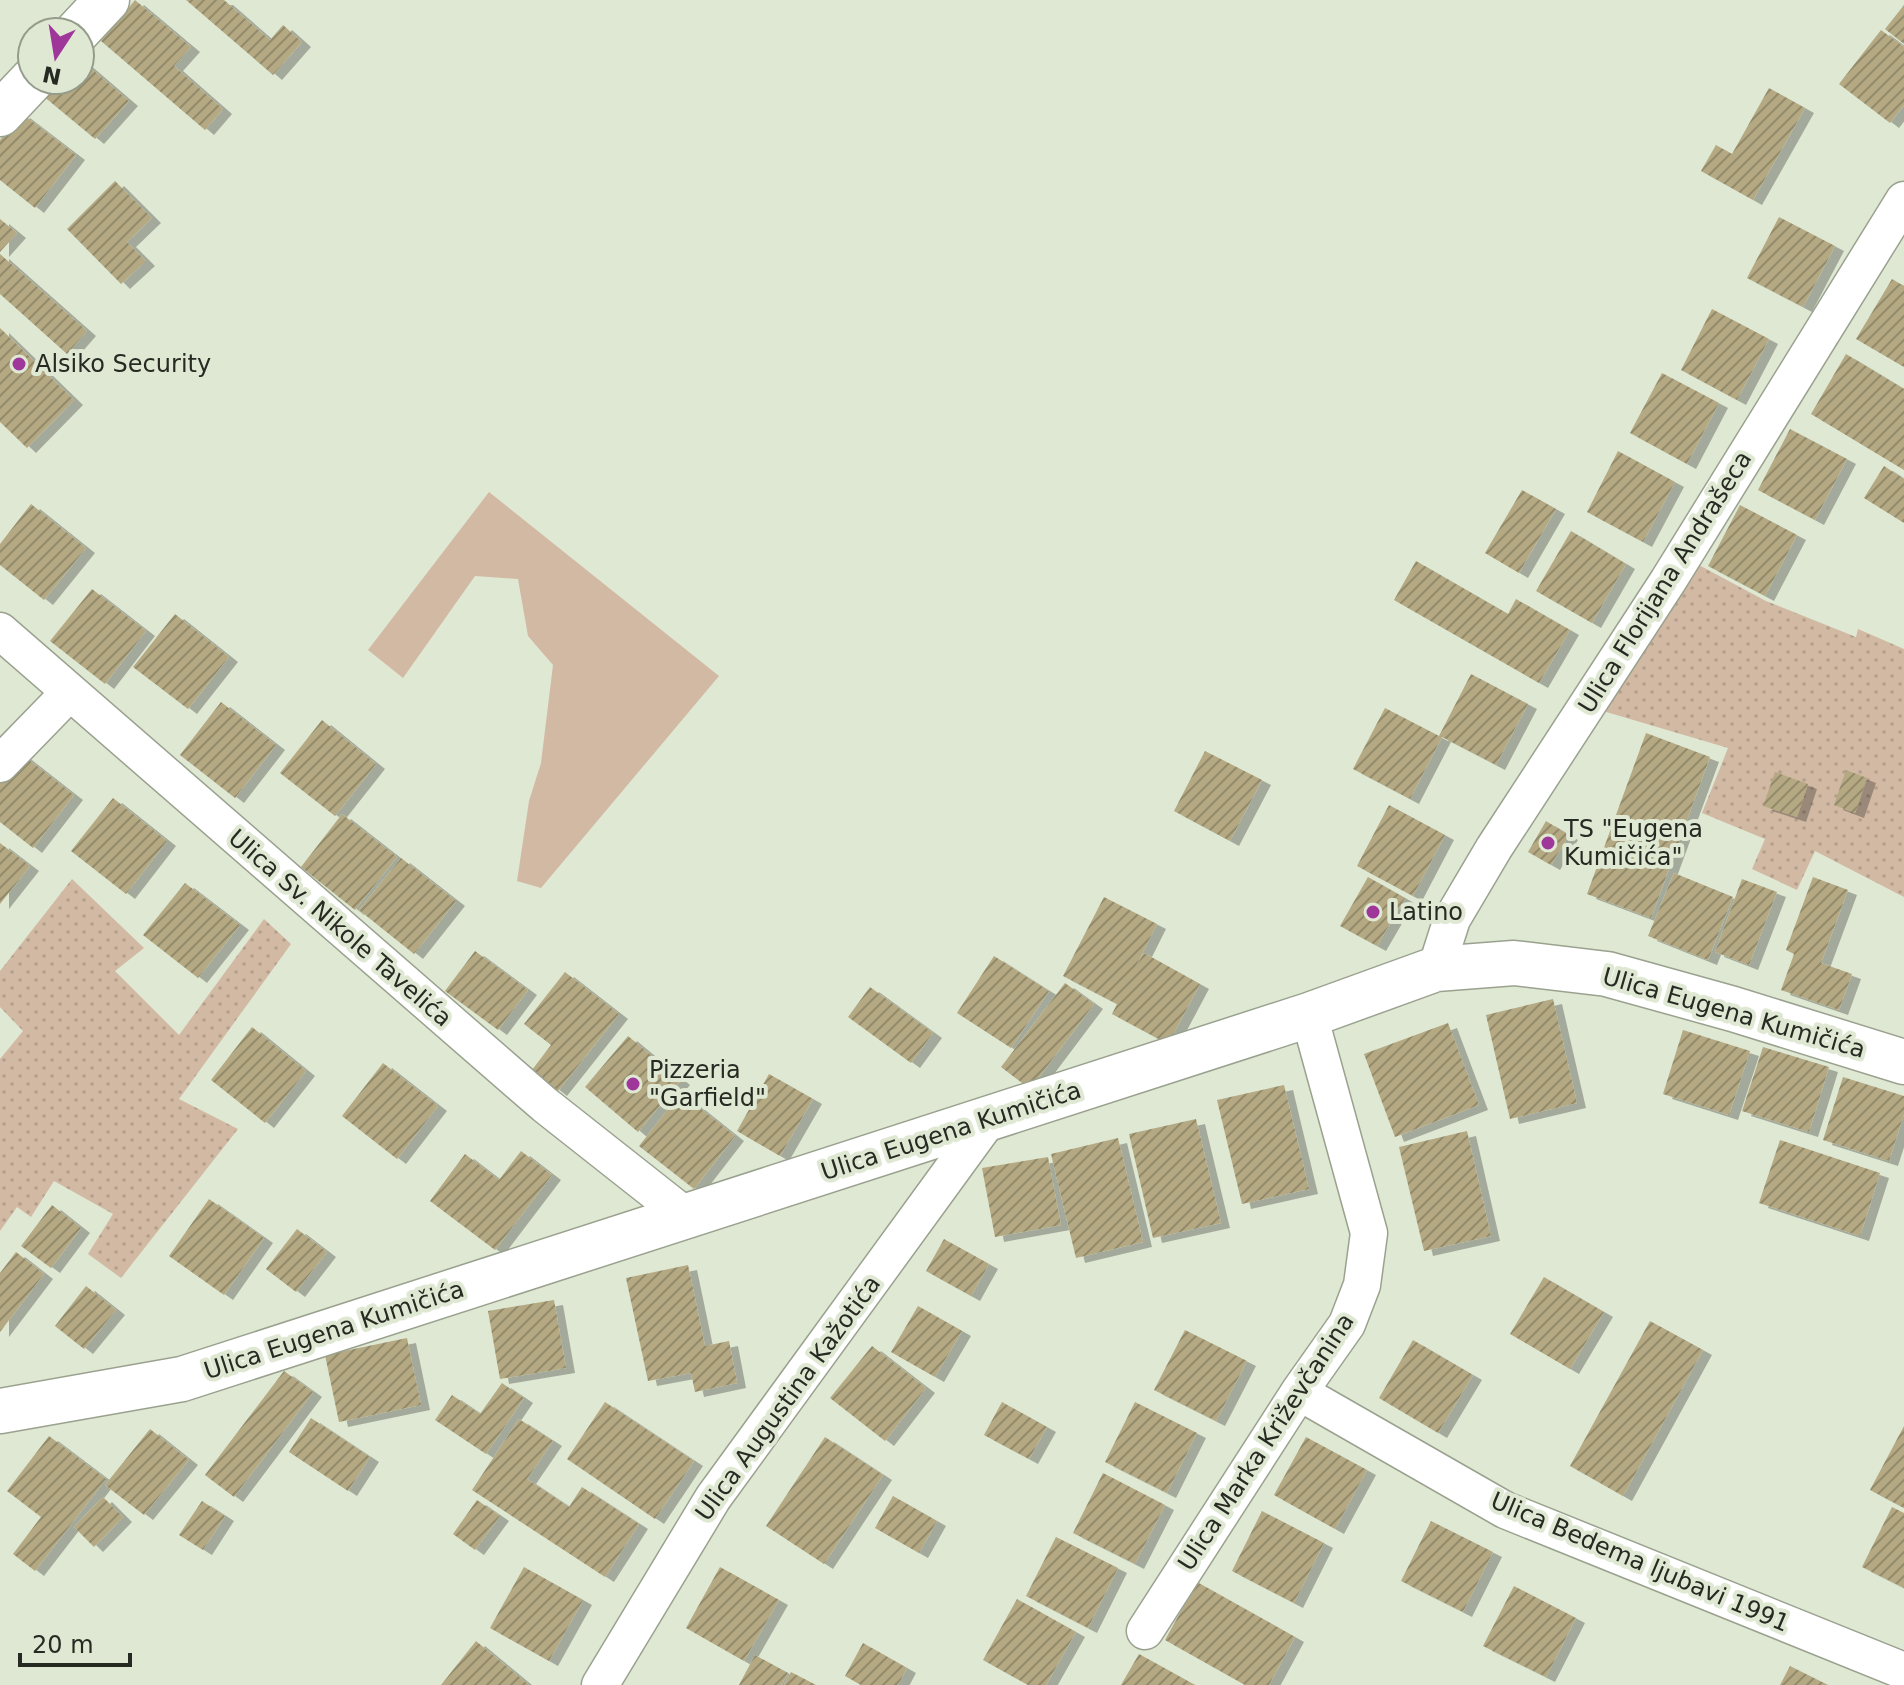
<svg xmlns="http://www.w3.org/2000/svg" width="1904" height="1685" font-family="'DejaVu Sans',sans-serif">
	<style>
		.green { fill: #d2b9a3 }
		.garden { fill: url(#garden-dots) }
		.building { fill: url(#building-hatch); filter: url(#shadow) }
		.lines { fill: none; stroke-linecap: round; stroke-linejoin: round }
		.street-casing { stroke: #9aa28f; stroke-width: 39 }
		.secondary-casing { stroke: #9aa28f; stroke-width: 47 }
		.street { stroke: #fff; stroke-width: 36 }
		.secondary { stroke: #fff; stroke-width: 44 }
		.poi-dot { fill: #9f379b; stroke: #dfe8d3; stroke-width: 3 }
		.labels { text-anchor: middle; stroke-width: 8; stroke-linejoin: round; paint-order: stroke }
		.poi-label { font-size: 24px; fill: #272a22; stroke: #dfe8d3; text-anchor: start }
		.street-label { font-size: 24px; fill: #272a22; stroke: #dfe8d3 }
	</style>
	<defs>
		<pattern id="garden-dots" width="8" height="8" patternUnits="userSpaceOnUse" patternTransform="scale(2)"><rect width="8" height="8" fill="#d2b9a3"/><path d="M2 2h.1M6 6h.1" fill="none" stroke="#b49f8c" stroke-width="1.8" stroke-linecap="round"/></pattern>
		<pattern id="building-hatch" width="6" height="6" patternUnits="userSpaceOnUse" patternTransform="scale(2)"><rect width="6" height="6" fill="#b4a982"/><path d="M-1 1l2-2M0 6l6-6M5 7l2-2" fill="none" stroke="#928a6a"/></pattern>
		<filter id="shadow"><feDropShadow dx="9" dy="5" stdDeviation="0" flood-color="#0004"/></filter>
	</defs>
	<rect width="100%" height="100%" fill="#dfe8d3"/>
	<path class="green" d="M489,492L719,676L541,888L517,881L529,801L541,763L553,665L528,636L518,579L475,576L403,678L368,650Z"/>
	<path class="garden" d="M1682,556L1766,601L1856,637L1858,629L1904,649V897L1815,851L1797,890L1752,869L1765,839L1702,813L1728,748L1586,706Z
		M72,879L144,948L115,971L179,1035L264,919L291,944L179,1099L238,1129L121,1278L88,1254L113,1214L54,1181L31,1217L17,1207L0,1231V1059L23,1031L0,1007V971Z"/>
	<path class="building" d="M135,0L191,47L174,66L223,109L205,130L101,41Z
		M186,0H224L270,40L283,25L302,42L273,75Z
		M1904,5V44L1885,29Z
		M1881,30L1904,47V105L1890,123L1839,84Z
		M80,59L129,101L95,139L42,95L54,80H80Z
		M1769,88L1805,108L1753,200L1701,171L1716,145L1732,154Z
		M21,113L76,155L35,208L0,180V140Z
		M115,181L152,218L127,242L146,261L121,284L67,229Z
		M1779,217L1835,246L1803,307L1747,278Z
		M0,219L17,233L0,252Z
		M0,254L87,331L67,354L0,294Z
		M1892,279L1904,286V367L1856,339Z
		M1712,309L1769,339L1737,400L1681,370Z
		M0,328L74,400L27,448L0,422Z
		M1846,354L1904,389V470L1811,414Z
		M1662,373L1719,403L1687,464L1630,433Z
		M1790,429L1847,459L1815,520L1758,490Z
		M1618,451L1675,482L1643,542L1587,512Z
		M1884,466L1904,479V523L1864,498Z
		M1522,490L1556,509L1519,573L1485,553Z
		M31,504L86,548L44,600L0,565V544Z
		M1740,505L1797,535L1765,596L1708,566Z
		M1571,531L1626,564L1592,623L1536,591Z
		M1416,561L1508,614L1516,599L1570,630L1539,683L1394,600Z
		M92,589L146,631L105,684L50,641Z
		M175,614L229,657L188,709L133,667Z
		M1471,674L1528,704L1496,765L1442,737L1410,799L1353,769L1385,708L1439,736Z
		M221,702L276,745L235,798L180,755Z
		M322,720L376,764L335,816L280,773Z
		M1646,733L1710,757L1651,918L1587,894Z
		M1205,751L1262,780L1230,841L1174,811Z
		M19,752L74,795L33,848L0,822V777Z
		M1846,770L1867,778L1855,813L1834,805Z
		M1775,772L1808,784L1797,817L1763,806Z
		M113,798L167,841L126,894L71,851Z
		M1389,805L1445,835L1413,896L1357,866Z
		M342,814L397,857L355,910L301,867Z
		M1546,821L1569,835L1551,865L1528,852Z
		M0,843L30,866L0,904Z
		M401,858L456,901L414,954L359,910Z
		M1674,873L1733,897L1708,960L1648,936Z
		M1368,877L1405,898L1377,946L1340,926Z
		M1813,877L1848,890L1821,963L1852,974L1839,1010L1781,990L1794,954L1786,950Z
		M1742,879L1777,892L1749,965L1715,952Z
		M185,883L240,925L198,978L143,935Z
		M1104,897L1157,924L1135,968L1144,953L1200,984L1168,1044L1112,1014L1117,1004L1063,976Z
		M475,951L528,990L498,1030L445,991Z
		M994,956L1049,991L1011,1048L957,1013Z
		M565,972L619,1014L558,1091L532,1070L551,1045L524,1024Z
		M1065,983L1094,1004L1030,1089L1001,1067Z
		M870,987L933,1033L911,1063L848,1017Z
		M1553,999L1577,1103L1510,1119L1486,1015Z
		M1448,1023L1479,1105L1395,1137L1364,1054Z
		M252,1027L306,1071L265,1123L211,1080Z
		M1683,1030L1750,1051L1729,1115L1663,1094Z
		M628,1036L681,1080L638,1132L585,1087Z
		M1763,1047L1829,1067L1809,1132L1742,1111Z
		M383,1063L438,1106L397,1159L342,1116Z
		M769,1074L813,1099L780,1156L737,1131Z
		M1843,1077L1904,1096V1114L1889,1161L1823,1140Z
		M1284,1085L1309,1189L1242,1204L1217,1100Z
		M681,1093L735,1136L694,1189L639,1146Z
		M1196,1119L1221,1223L1153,1238L1129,1134Z
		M1467,1131L1491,1236L1424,1251L1399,1147Z
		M1118,1138L1143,1242L1076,1258L1051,1154Z
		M1780,1140L1880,1173L1860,1236L1759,1203Z
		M521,1151L552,1175L495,1250L430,1201L465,1154L499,1180Z
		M1048,1157L1061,1225L995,1237L982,1168Z
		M209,1199L264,1238L224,1295L169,1256Z
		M52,1205L81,1228L51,1268L21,1246Z
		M297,1229L327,1252L296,1292L266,1269Z
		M944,1239L989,1264L971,1296L926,1271Z
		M16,1252L44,1274L0,1332V1273Z
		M688,1265L705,1346L729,1341L737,1383L695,1392L691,1373L648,1381L626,1278Z
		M1544,1277L1604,1312L1570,1369L1510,1334Z
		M86,1286L116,1310L84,1349L55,1326Z
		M554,1300L566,1368L500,1379L488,1311Z
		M918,1306L962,1331L935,1377L891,1352Z
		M1650,1321L1703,1350L1623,1496L1570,1466Z
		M1185,1330L1247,1361L1216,1421L1154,1390Z
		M407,1338L421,1405L339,1422L325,1355Z
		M1413,1340L1473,1375L1438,1433L1379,1398Z
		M872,1346L926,1388L885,1441L830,1398Z
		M284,1371L313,1392L234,1497L205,1475Z
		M502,1383L524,1398L486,1454L435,1420L452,1395L480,1414Z
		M605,1402L694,1461L655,1519L567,1459Z
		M1002,1402L1047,1427L1029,1459L984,1435Z
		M1135,1402L1197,1433L1167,1493L1105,1462Z
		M311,1418L370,1457L348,1491L289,1452Z
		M519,1419L553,1441L527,1479L569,1507L582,1487L639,1524L605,1577L472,1490Z
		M1904,1426V1508L1870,1490Z
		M150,1429L189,1460L144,1515L105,1485Z
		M49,1436L106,1479L35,1571L13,1554L41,1517L7,1491Z
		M825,1437L883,1475L824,1564L766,1526Z
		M1306,1437L1367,1470L1335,1529L1274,1495Z
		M1103,1473L1165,1505L1135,1564L1073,1533Z
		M893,1496L937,1521L919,1553L875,1528Z
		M103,1497L123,1517L94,1547L74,1527Z
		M477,1500L500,1516L475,1550L453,1534Z
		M202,1501L225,1516L203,1550L179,1535Z
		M1892,1507L1904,1513V1588L1862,1567Z
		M1262,1511L1324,1543L1294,1603L1232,1571Z
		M1431,1521L1493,1552L1463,1612L1401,1581Z
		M1056,1537L1118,1568L1088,1628L1026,1596Z
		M524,1567L583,1600L549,1661L490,1628Z
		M720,1567L779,1600L744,1661L686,1628Z
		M1197,1582L1295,1637L1269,1685H1245L1165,1640Z
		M1514,1586L1576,1618L1546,1677L1483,1646Z
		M1017,1599L1076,1632L1046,1685H1028L983,1660Z
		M476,1641L529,1685H441Z
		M863,1643L907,1668L898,1685H861L845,1676Z
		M1139,1654L1195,1685H1121Z
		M755,1655L788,1673L781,1685H739Z
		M1790,1666L1828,1685H1780Z
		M791,1672L816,1685H784Z"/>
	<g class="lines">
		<defs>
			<path id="street" d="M0,631L545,1105L687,1217
				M0,764L69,693
				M1436,969L1452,919L1494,848L1668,581L1904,200
				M1299,1392L1505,1510L1904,1671
				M1145,1631L1299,1392L1347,1324L1362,1285L1369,1233L1309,1015
				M600,1685L713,1498L989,1119"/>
			<path id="secondary" d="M77,32L107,0
				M0,114L32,80
				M0,1411L182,1379L1309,1015L1436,969L1514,963L1607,974L1733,1009L1904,1062"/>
		</defs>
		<use href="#street" class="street-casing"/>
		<use href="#secondary" class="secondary-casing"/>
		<use href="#street" class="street"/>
		<use href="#secondary" class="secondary"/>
	</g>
	<g class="poi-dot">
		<circle cx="19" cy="364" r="8"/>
		<circle cx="1548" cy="843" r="8"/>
		<circle cx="1373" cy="912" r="8"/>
		<circle cx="633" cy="1084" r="8"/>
	</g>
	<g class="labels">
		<g class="poi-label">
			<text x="35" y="372">Alsiko Security</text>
			<text x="1564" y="837">TS "Eugena<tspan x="1564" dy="28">Kumičića"</tspan></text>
			<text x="1389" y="920">Latino</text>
			<text x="649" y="1078">Pizzeria<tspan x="649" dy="28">"Garfield"</tspan></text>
		</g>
		<g class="street-label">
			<text transform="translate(1665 582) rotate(-58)" y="8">Ulica Florijana Andrašeca</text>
			<text transform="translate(340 928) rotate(41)" y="8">Ulica Sv. Nikole Tavelića</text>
			<text transform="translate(1734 1013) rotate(16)" y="8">Ulica Eugena Kumičića</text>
			<text transform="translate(951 1131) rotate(-18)" y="8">Ulica Eugena Kumičića</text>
			<text transform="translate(334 1330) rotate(-18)" y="8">Ulica Eugena Kumičića</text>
			<text transform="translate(788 1398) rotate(-54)" y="8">Ulica Augustina Kažotića</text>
			<text transform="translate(1266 1442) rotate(-57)" y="8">Ulica Marka Križevčanina</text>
			<text transform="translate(1640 1562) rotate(23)" y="8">Ulica Bedema ljubavi 1991</text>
		</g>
	</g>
	<g transform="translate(56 56) rotate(192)"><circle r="38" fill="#dfe8d3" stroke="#959c8c" stroke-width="2"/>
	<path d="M0-6L14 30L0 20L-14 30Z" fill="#9f379b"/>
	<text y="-12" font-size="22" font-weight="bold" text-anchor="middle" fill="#272a22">N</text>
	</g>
	<path d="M20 1653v12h110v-12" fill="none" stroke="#272a22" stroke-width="4"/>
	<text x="32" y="1653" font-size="24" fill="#272a22" stroke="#dfe8d3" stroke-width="6" paint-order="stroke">20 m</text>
</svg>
